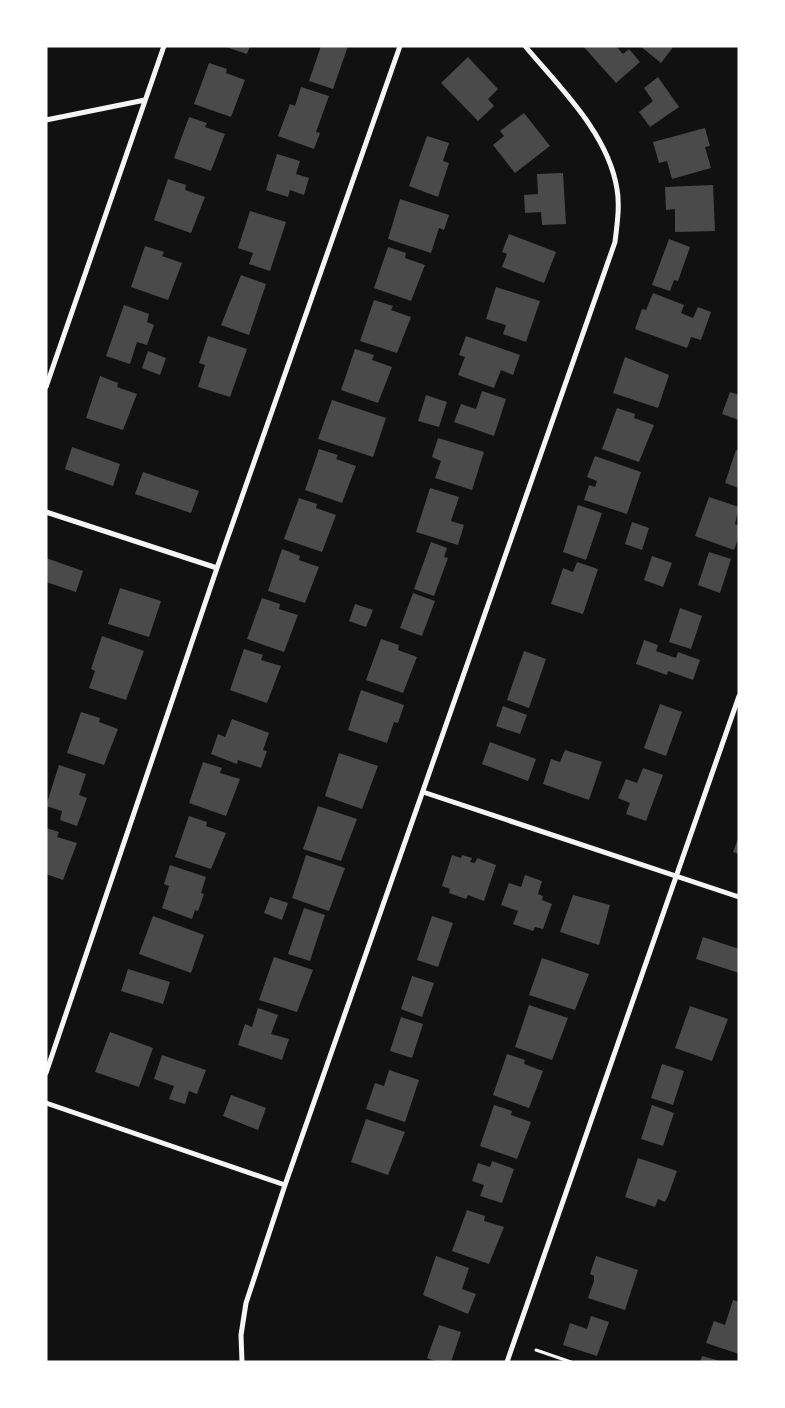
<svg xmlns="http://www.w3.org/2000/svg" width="785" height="1408" font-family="'Fira Sans Condensed',sans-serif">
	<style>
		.building { fill: #4a4a4a }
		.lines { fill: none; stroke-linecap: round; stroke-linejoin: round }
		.path { stroke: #f5f5f5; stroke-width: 3 }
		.minor { stroke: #f5f5f5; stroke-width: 5 }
	</style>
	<rect width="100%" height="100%" fill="#111"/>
	<path class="building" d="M223,46H250L247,54Z
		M321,46H348L333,89L309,81Z
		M583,46H616L623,54L629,49L640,62L616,83Z
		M640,46H674L661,63Z
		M468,57L498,89L488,99L494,106L478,121L441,83Z
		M209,63L227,69L226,73L245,80L231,117L194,104Z
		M658,77L679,107L650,127L639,112L653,101L644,88Z
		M301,87L329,96L316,132L320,133L314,149L278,136L290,104L295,106Z
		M524,113L550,146L515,173L493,145L504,136L500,131Z
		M189,117L207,123L205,127L225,134L211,171L174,158Z
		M705,128L710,146L705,147L711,168L672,179L667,161L659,163L653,142Z
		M427,136L449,143L443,161L449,163L438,197L409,186Z
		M277,154L300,161L296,174L309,178L304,195L290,190L288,197L266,190Z
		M563,173L566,224L542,225L541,212L525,213L524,195L538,194L537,174Z
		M168,179L186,185L185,190L205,197L191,233L154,220Z
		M713,185L715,231L675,232V209L666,210L665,187Z
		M400,199L449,215L444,230L439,228L431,253L388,239Z
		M250,211L286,222L270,271L249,264L253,253L238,248Z
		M509,234L556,252L544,283L502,267L507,254L502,252Z
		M669,239L690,247L678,281L674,280L670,291L652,285Z
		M145,246L164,252L162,256L182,263L168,300L131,287Z
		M388,247L406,253L405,258L425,265L411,301L374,288Z
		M241,275L266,284L249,335L221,325Z
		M496,287L540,301L526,342L503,334L506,325L486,319Z
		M653,293L684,305L681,313L693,318L698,307L711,312L701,340L691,337L687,348L635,329L642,309L646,310Z
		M374,300L393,306L391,310L411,317L397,353L360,341Z
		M124,305L149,314L147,322L154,325L147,345L137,342L130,364L106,356Z
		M208,336L247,349L230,397L198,387L205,365L199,363Z
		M466,336L520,355L513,375L501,370L494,388L458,375L465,357L459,355Z
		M355,349L374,355L372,360L392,367L378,403L341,390Z
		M148,351L166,358L160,375L142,368Z
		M625,357L669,375L658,408L613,393Z
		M100,376L118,383L117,387L137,394L123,430L86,418Z
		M482,391L506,399L494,436L454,422L461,404L476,409Z
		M730,392L739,395V420L722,414Z
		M426,395L447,402L439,427L418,421Z
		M332,400L386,418L373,457L318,439Z
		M617,408L635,414L634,418L654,425L639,462L602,449Z
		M438,438L484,452L472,490L435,478L441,461L432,457Z
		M72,447L120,464L113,486L65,469Z
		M319,449L338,455L336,459L356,466L342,503L305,490Z
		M736,450L739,451V488L725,483Z
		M595,456L641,472L627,514L584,500L589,485L595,487L597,481L587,477Z
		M143,472L199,491L191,513L135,494Z
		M430,488L459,497L451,521L464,525L458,545L416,532Z
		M709,497L739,507L735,524L739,526V536L734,550L695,536Z
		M299,498L317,504L316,508L336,515L322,552L284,539Z
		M578,505L602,513L586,560L563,552Z
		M632,522L649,528L642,550L625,544Z
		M431,542L447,548L444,557L448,558L434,596L414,589Z
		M282,549L300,556L299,560L319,567L305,603L268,591Z
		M709,552L731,559L720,593L698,585Z
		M652,556L672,563L663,587L644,580Z
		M46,558L83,571L76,592L46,582Z
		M577,562L598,569L583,614L551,604L563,568L573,572Z
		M120,588L161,601L149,637L108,624Z
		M413,593L435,601L422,636L400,628Z
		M262,598L280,604L279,609L298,615L284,652L247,639Z
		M355,604L373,610L366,627L349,621Z
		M680,608L702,616L691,649L669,642Z
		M102,636L144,651L126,700L89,688L95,671L91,669Z
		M381,639L399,645L398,650L417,657L403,693L366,680Z
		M644,640L658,645L656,651L676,658L678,652L700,660L693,680L668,671L667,675L636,664Z
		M244,649L263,655L261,660L281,666L267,703L230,690Z
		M524,651L546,659L529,708L507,700Z
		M361,690L404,705L398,723L394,722L387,743L348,730Z
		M660,704L682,712L666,756L644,748Z
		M503,706L527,715L520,734L496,726Z
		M81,712L100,718L99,722L118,729L104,765L67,753Z
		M232,719L269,733L263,750L267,751L261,768L238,760L237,764L211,754L218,734L225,737Z
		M490,742L536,759L528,781L482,764Z
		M565,750L602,762L589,800L543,784L551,759L560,762Z
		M339,753L378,766L362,809L325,796Z
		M203,762L222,768L220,773L240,779L226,816L189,803Z
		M59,765L86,774L79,795L87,798L77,826L60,820L62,811L46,806Z
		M643,768L663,775L646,821L626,814L630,803L618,798L626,779L637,783Z
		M318,806L357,819L341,861L303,849Z
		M189,816L207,822L206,826L226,833L211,869L175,857Z
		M46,828L59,832L57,837L77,843L63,880L46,874Z
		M739,836V854L733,852Z
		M306,855L345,868L329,911L292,898Z
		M452,855L461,858L462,855L472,858L470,862L475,863L477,858L496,865L484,901L468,895L466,899L449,893L450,889L442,886Z
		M170,865L206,877L201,893L204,894L198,911L195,910L192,919L162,908L169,886L164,884Z
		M525,875L542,881L538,894L543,896L542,900L552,904L543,929L535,927L533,931L513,924L518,911L501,905L509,883L521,887Z
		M573,895L610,905L599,945L560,932Z
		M270,897L288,903L282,920L264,913Z
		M304,908L325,915L310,961L288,954Z
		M153,916L204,935L191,973L139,954Z
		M432,916L453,923L438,967L417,960Z
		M703,937L739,949V973L696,959Z
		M274,957L313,970L297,1012L259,1000Z
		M542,958L589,974L575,1010L529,995Z
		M128,969L170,982L163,1004L121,991Z
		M412,976L434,983L422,1017L401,1009Z
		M529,1005L568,1018L552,1060L515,1047Z
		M690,1006L728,1019L712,1061L675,1048Z
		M258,1008L278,1015L271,1034L289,1039L282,1060L238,1045L245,1024L252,1027Z
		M401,1017L423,1024L412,1058L390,1051Z
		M110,1032L153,1048L139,1087L95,1072Z
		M507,1054L525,1060L524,1064L543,1071L529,1108L493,1095Z
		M162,1055L206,1070L197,1094L189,1091L185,1104L169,1099L174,1086L154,1079Z
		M662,1064L684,1071L673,1105L651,1098Z
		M389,1070L419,1080L405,1122L366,1109L375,1083L384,1086Z
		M231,1095L266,1108L258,1130L223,1116Z
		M494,1105L512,1111L511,1115L531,1122L517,1159L480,1146Z
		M652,1105L674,1113L663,1146L641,1139Z
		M366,1119L405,1132L388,1175L351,1162Z
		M638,1158L677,1171L668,1196L665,1202L658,1199L655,1207L625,1197Z
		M492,1161L514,1169L502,1203L480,1196L484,1185L472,1181L478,1163L490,1167Z
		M467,1210L485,1216L484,1221L504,1227L489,1264L452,1251Z
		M436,1256L469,1268L462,1289L476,1294L468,1314L423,1295Z
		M596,1256L638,1270L625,1310L588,1298L594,1281V1276L590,1274Z
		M733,1300L739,1302V1354L706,1343L714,1321L725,1325Z
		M591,1316L609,1322L597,1356L563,1345L570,1323L587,1329Z
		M439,1325L461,1332L451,1362H437L427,1358Z
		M702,1356L720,1361V1362H700Z"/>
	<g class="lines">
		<path class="path" d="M536,1350L571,1362"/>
		<path class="minor" d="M46,120L145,100
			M46,387L164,46
			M46,512L217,568
			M423,792L739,897
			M46,1073L217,568L400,46
			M46,1103L285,1185
			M242,1362L241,1335L246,1303L285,1185L615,242C617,225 620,206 617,189C608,133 560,88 525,46
			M507,1362L739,696"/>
	</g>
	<rect width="785" height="1408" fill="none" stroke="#ffffff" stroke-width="95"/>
</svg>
